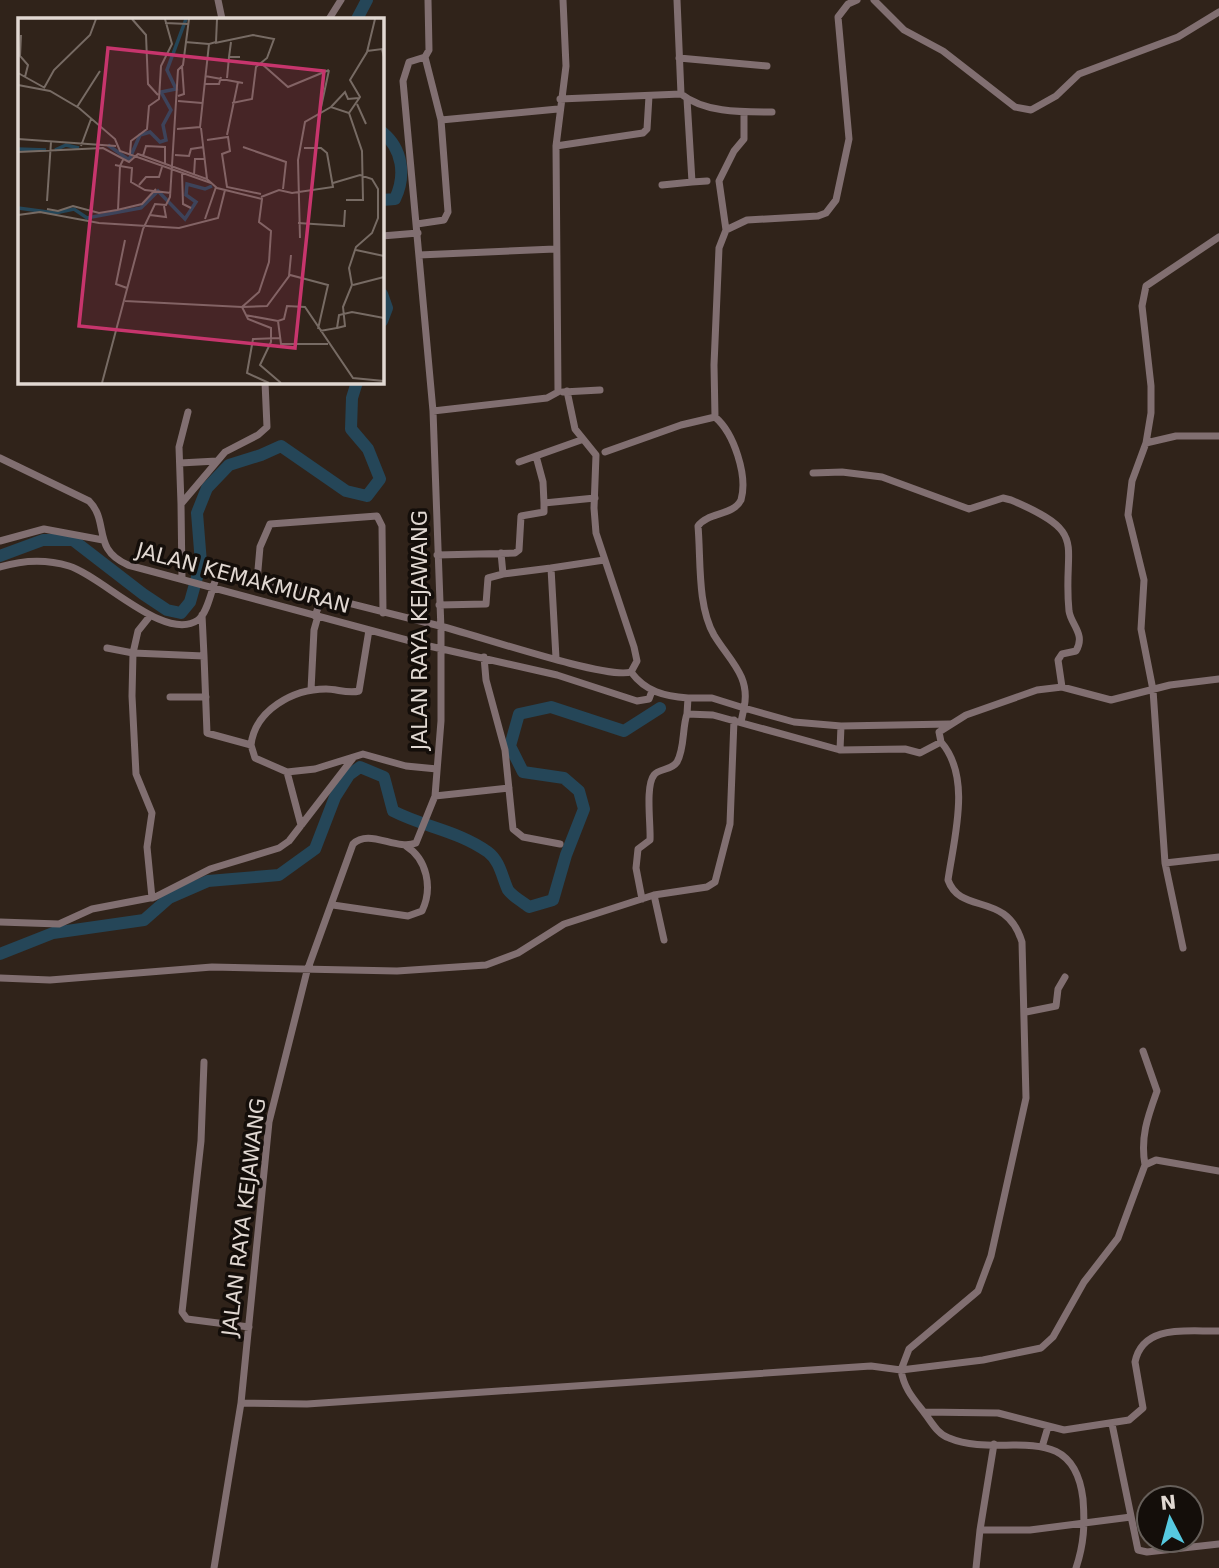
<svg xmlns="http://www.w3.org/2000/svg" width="1219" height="1568" font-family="'DejaVu Sans',sans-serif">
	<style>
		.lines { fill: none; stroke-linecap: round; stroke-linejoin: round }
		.river { stroke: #254658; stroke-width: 12 }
		.minor { stroke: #816f71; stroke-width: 7 }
		.labels { text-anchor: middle; stroke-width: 7; stroke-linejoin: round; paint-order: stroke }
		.street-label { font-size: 21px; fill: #e1d8d2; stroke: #140e0a }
		.inset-river { fill: none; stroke: #254658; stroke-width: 3.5 }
		.inset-road { fill: none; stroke: #776b64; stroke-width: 2 }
		.view { fill: #c7356d; fill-opacity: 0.15; stroke: #c7356d; stroke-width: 3.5 }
		.inset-edge { fill: none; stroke: #e1d8d2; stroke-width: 3.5 }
	</style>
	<rect width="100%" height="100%" fill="#30231a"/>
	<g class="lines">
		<path class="river" d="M357,19L367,0
			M382,132C403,149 406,176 395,199L382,200
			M382,294L387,308L382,321
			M0,556L43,540H73L143,594L167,610L181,613L190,602L201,563L197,513L207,488L229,465L261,455L281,446L346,491L367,496L380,479L368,449L351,429L352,398L357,382
			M0,954L53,933L144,920L169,898L208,881L279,875L315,849L335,797L349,775L360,767L384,777L393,811C424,827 459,831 488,852C500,861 502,877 508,890C512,896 523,902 529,907L553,900L566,855L584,809L579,791L564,778L523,772L510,746L519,714L551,707L624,731L660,708"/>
		<path class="minor" d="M218,0L222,19
			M677,0L681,94
			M874,0L904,30L943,51L1015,107L1031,110L1056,96L1079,74L1178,37L1219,12
			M329,19L341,0
			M679,58L767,66
			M560,99L681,94C705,113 742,112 772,112
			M687,99L692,182L707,181
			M441,120L558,109
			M556,146L643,133L647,129L649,96
			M662,185L692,182
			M417,224L444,220L448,212L441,120L425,57
			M726,230L747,220L818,216L826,213L836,200L849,139L838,17L848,4L857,0
			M382,236L418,233
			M419,255L555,249
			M567,391L575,429L596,455L594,508L596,533L634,647L637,661L631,672
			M563,392L600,390
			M433,411L547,398L558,392L556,146L566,66L563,0
			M715,417L714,365L719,248L726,230L719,181L734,151L744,139V112
			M1146,443L1176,436H1219
			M605,452L681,425L715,417C734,433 748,476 741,500C733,516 708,512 698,526C701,559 697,605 714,635C729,660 751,676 744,708L794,722L841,726L950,724
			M536,456L543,482L544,503
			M0,458L89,501C110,522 91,549 128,565L429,646L557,675L637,701L649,699L652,691
			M519,462L581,440
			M180,463L217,461
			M813,473L842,472L882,477L969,509L1003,498L1011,500C1091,534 1062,542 1069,611C1071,625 1086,634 1076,651L1062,654L1058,660L1062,687
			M181,504L179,447L188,412
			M0,541L44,529L103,540
			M437,555L515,553L519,550L521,516L544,512V503L595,498
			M0,567C23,560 46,559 69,566C102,576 165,643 198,620C208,613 212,587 217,576L228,573C299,591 370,608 440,626C473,634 607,680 631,672C646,692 664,696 688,698L687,714L713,715L840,750L905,749L920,753L941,742C972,777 954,838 948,880C961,916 1006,890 1022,942L1026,1098L991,1256L978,1291L909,1349L901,1370L871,1366L307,1404L241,1403
			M503,574L551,568
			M182,579L181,504L225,452L258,435L267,427L265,382
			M257,581L260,547L270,524L377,516L382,526L383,613
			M439,605L486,604L488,578L503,574L501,553
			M202,615L204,656
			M150,616L138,631L133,653L204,656L207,733L251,745L255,758L287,772L315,769L363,754L406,766L437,769
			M315,616L322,597
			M107,648L133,653L132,696L136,774L152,813L147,847L152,898
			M484,657L486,680L505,750L513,829L523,837L560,844
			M556,658L551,568L604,560
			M311,690L314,630L318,616
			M170,697H206
			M688,698H712L744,708L741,722
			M941,742L939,732L966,715L1037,690L1062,687L1111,700L1170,685L1219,679
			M251,745C255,710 293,689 326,689C337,689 348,694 359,691L369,630
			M840,750L841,726
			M287,772L301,825
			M435,796L509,788
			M1165,863L1219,857
			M654,895L664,940
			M642,899L636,868L638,849L650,840C651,826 645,786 654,775C659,768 671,771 677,762C685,748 682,728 687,714
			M333,905L408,916L422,911C433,888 427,859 406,846
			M0,922L59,924L92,909L155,897L210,869L279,848L289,841L353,758
			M1183,948L1165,863L1153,690L1141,629L1144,580L1128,515L1132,481L1146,443L1151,413V386L1142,306L1146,286L1219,237
			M0,978L50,980L212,967L397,971L486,965L518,953L564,924L654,895L707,887L715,882L730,824L734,720
			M1026,1012L1056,1006L1058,989L1065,977
			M1143,1051L1157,1091C1148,1116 1140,1137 1145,1165
			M204,1062L201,1141L182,1312L187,1319L249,1327
			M924,1412L998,1413L1064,1430L1129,1420L1143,1408L1135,1362C1143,1323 1189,1332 1219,1331
			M1112,1424L1138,1550L1147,1552L1219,1544
			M1042,1447L1048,1427
			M980,1530L994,1444
			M214,1568L241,1403L269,1122L307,971L353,844C369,828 396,851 416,843L435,796L441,721V630L433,411L403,81L409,62L425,57L429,50L428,0
			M976,1568L980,1530H1030L1131,1517
			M1076,1568C1084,1544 1085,1525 1083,1499C1073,1416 1001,1460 949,1438C937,1434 931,1421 923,1411C912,1397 904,1388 901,1370L983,1360L1041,1348L1053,1337L1084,1282L1118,1238L1145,1165L1156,1160L1219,1171"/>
	</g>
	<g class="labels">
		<g class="street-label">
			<text transform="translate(243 578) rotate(15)" y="7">JALAN KEMAKMURAN</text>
			<text transform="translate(420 630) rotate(-90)" y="7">JALAN RAYA KEJAWANG</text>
			<text transform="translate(244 1217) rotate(-83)" y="7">JALAN RAYA KEJAWANG</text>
		</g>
	</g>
	<g transform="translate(18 18)">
		<rect width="366" height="366" fill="#30231a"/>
		<path class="inset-river" d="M90,127L111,142L122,117L132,114L142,124L148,122L145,107L153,92L143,74L158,71L149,52L168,1M0,131L28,132M37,132L48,127L61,130M0,190L37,195L56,191L69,200L123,190L140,173L167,201L178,184L168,177L169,166L187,171L194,168"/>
		<path class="inset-road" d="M114,1L128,17L130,66L140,77M147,5L170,6M3,17L2,38L10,47L7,59M167,24L191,26M213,24L211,39H222M197,25L235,17L256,21L249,40L238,49L234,81L214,85M349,33L364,31L366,39M244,46L270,69L311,52M0,55L27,70M187,58L225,65M209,60L211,39M186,66H201L203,59M0,67L32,73L61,90L97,121L102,133L193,165M26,70L36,52L72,17L78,1M160,78L166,76L164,48M160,83L184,85M339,86L348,106M59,89L82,53M313,89L327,74L330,81L341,80M302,94L311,52M331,95L342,79L332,62L349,34L357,1M183,110L189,161M159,111L182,109L191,26L198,24L199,1M209,117L220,64M0,121L98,128M189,122L210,119L212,133L204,136L209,169L243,176M63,128L73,101M225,129L268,144L265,171M0,134L85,130L111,144L120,136L189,161L199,170L244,181L241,204L253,213L251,244L241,274L224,289L107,283M112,136L113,123L129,111L131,88L141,81L143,48L154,26L147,1M157,137L171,138L173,131L186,129M125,138L128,128L147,129V146M105,142L102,148L114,150L113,164L127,172L153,175M97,147L102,148L100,192M164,155L165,186L173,190M176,157L177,141H187M315,165L342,157L354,161L360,171V200L354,215L338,229L331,250L334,267L325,289L327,308L319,310M121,167L128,159H141L144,149M243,179L261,172L274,175L315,169L309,135L303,130H286M29,183L33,124M29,191L40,193L55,188L81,195L99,192L124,186L138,171M0,197L22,194L81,205L161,210L200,200L207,172M132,197L148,199L146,188M187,201L198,169M280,205L326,208L327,192M282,220L280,142L287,104L313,89L331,95L344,133L345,182H328M107,222L98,266L109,270M338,232L366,238M271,258L273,237M335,267L366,259M227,297L260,303L266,301L269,288L287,289L335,360L366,363M260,303L263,326H310M302,313L319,310L321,297L334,294L366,300M84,365L125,211L137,186L148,187L152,179L160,52L165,47L171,1M251,365L229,355L235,321L262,320M263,365L242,347L253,324V310L230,301L224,289L249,288L272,257L310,267L300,311"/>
		<path class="view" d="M90,30L306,53L277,330L61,308Z"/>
		<rect width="366" height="366" class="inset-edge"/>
	</g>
	<g transform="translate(1170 1519) rotate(354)"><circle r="33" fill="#140e0a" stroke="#665f5a" stroke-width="2"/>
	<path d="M0-5L12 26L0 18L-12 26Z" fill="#56c9e0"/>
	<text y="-10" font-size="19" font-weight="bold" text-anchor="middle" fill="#e1d8d2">N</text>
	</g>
</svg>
